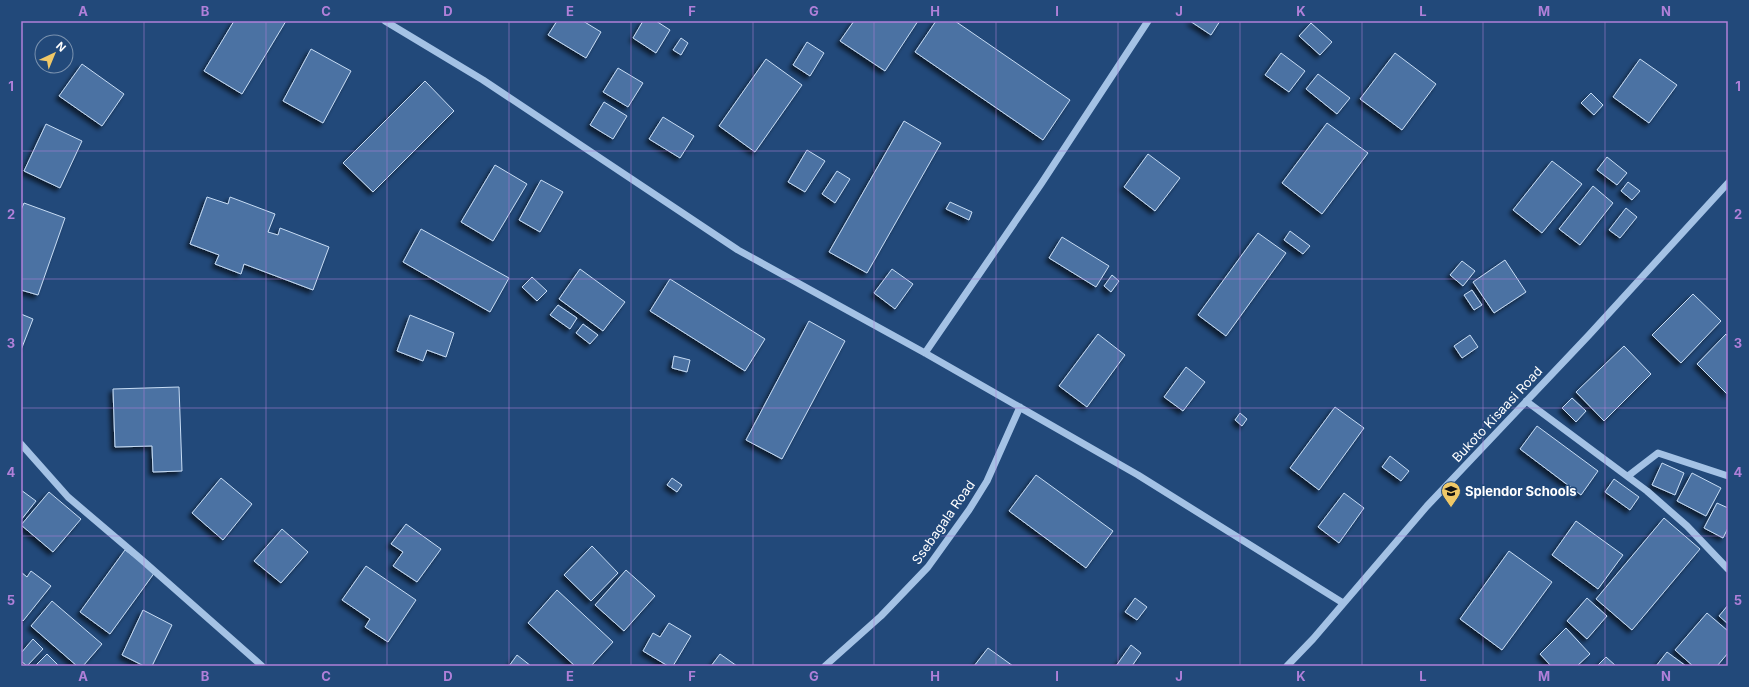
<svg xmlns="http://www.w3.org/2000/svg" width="1749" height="687" font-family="Inter,sans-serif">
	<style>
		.building { fill: #4b72a3; stroke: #c7dcf4; filter: url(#shadow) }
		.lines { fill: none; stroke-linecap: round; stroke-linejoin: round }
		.minor { stroke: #a4c2e5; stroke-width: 7 }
		.grid { fill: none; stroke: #b080d9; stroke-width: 1; stroke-opacity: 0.55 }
		.labels { text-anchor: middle; stroke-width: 3; stroke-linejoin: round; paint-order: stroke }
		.street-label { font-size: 13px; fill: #fff; stroke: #22497a }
		.poi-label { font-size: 13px; font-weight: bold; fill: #fff; stroke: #22497a; text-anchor: start }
		.neatline { fill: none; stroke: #b080d9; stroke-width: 1.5 }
		.grid-label { font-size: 13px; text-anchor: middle; font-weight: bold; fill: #b080d9 }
	</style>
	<defs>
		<filter id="shadow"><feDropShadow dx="-3.5" dy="3.5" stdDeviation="2" flood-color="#0009"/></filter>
	</defs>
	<rect width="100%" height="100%" fill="#22497a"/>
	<path class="building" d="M234,21H286L242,94L204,71Z
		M557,21H583L601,32L586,58L548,35Z
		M643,21H656L670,30L656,53L633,38Z
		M854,21H918L885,71L840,41Z
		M936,21H955L1070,100L1043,140L915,52Z
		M1190,21H1220L1211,35Z
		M1311,23L1332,42L1320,55L1299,36Z
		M681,38L688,43L681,55L673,50Z
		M807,42L824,53L810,76L793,65Z
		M311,49L351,71L323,123L283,101Z
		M1281,53L1305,71L1289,92L1265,75Z
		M1395,53L1436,84L1402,130L1360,99Z
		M766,59L802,85L755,152L719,126Z
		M1640,59L1677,85L1649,123L1613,97Z
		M82,64L124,94L102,126L59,96Z
		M618,68L643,83L628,107L603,92Z
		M1318,74L1350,98L1337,114L1306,89Z
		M425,81L454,111L373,192L343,163Z
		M1591,93L1603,105L1594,115L1581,103Z
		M604,102L627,116L613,139L590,125Z
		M663,117L694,136L680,158L649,139Z
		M904,121L941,143L867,273L829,252Z
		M1327,123L1368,153L1322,214L1282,183Z
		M46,124L82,141L60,188L24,171Z
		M807,150L825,161L805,192L788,182Z
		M1148,154L1180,178L1155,211L1124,187Z
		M1607,157L1627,173L1617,185L1597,170Z
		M1552,161L1582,184L1542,233L1513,210Z
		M495,165L527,184L493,241L461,222Z
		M837,171L850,179L835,203L822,194Z
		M541,180L563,192L540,232L519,220Z
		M1628,182L1640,191L1632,200L1621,191Z
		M1593,186L1613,203L1580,245L1559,229Z
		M207,197L228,204L230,197L275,214L268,232L278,235L280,228L329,247L313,290L244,264L241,274L215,264L219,255L190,244Z
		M950,202L972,212L969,220L946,209Z
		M24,203L65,218L38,295L21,290V210Z
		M1626,208L1637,217L1620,238L1609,230Z
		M421,229L509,278L490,312L403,262Z
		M1290,231L1310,246L1303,254L1284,240Z
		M1258,233L1286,253L1226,336L1198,315Z
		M1062,237L1109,266L1096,287L1049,258Z
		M1505,260L1526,292L1494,313L1473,282Z
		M1462,261L1475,271L1463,286L1450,275Z
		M580,269L625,302L603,331L559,299Z
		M892,269L913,284L895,309L874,293Z
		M1112,275L1119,281L1111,292L1104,286Z
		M532,277L547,291L537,301L522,287Z
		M670,279L765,339L745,371L650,311Z
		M1472,290L1482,305L1474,310L1464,295Z
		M1693,294L1721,321L1681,363L1652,335Z
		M558,305L577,318L570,329L550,315Z
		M21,314L33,319L21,350Z
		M410,315L454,333L446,357L427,350L423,361L397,351Z
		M809,321L845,341L782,459L746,440Z
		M583,324L598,335L590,344L576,333Z
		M1098,334L1125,355L1087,407L1059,386Z
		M1726,334L1728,337V395L1697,364Z
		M1470,335L1478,347L1462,358L1454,346Z
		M1624,346L1651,374L1604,421L1576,392Z
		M674,356L690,360L687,372L672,368Z
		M1186,367L1205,382L1183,411L1164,397Z
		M179,387L182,471L153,472L152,446L115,447L113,389Z
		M1572,398L1586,411L1576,422L1562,408Z
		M1335,407L1364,428L1319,490L1290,468Z
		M1240,413L1247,419L1242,426L1235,420Z
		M1537,426L1598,471L1581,495L1520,449Z
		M1390,456L1409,471L1401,481L1382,467Z
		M1662,463L1684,473L1675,495L1652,485Z
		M1692,473L1721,488L1706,516L1677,501Z
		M1036,475L1113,531L1086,568L1009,511Z
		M221,478L252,504L223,540L192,513Z
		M672,478L682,485L677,492L667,485Z
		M1614,479L1639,497L1630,510L1605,492Z
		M21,490L36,501L21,520Z
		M49,492L81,519L53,552L21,525Z
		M1344,493L1364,508L1339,543L1318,527Z
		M1717,503L1728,508V528L1723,538L1704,528Z
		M1664,518L1700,549L1632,630L1596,599Z
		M1576,521L1623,555L1598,589L1552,555Z
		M406,524L441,549L417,582L393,566L403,552L391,544Z
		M282,529L308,552L281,583L254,561Z
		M592,546L618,573L591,601L564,575Z
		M125,550L155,572L110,634L80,612Z
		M1509,551L1552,582L1502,650L1460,619Z
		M366,566L416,600L388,642L365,627L370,619L342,600Z
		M626,570L655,596L624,631L595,605Z
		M31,571L51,586L23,621L21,619V572L27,577Z
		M557,590L613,642L591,666H575L528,623Z
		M1135,598L1147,607L1137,620L1125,612Z
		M1587,598L1607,616L1587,639L1567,621Z
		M52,601L102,644L83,666H77L31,626Z
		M1728,605V624L1719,616Z
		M143,610L172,625L152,666H144L122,655Z
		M1707,613L1728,631V653L1717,666H1693L1675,650Z
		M669,623L691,636L673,666H668L643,651L653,633L660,637Z
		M1566,628L1590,654L1577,666H1551L1540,654Z
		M33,639L43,649L27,666L21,661V653Z
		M1131,645L1141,653L1132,666H1116Z
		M988,648L1013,666H974Z
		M1667,652L1686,666H1656Z
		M47,654L59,666H35Z
		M720,654L737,666H711Z
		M517,655L531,666H509Z
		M1606,657L1616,666H1597Z"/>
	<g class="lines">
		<path class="minor" d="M385,21L483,80L738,250L925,353L1138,475L1343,603
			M925,353L1041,184L1148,21
			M1526,401L1647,491L1687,526L1728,569
			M21,444L68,497L142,560L262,666
			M1628,476L1658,453L1728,476
			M825,666L881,616L928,567L969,510L987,481L1020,407
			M1287,666L1313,639L1427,506L1589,335L1728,183"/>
	</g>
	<path class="grid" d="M144,21V666M266,21V666M387,21V666M509,21V666M631,21V666M753,21V666M874,21V666M996,21V666M1118,21V666M1240,21V666M1362,21V666M1483,21V666M1605,21V666M21,151H1728M21,279H1728M21,408H1728M21,536H1728"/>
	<defs>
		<symbol id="school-pin" viewBox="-11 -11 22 30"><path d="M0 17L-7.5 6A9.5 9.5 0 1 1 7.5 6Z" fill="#f0c867" stroke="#22497a"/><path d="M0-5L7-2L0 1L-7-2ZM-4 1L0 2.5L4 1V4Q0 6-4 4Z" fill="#111"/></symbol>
	</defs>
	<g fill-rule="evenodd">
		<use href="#school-pin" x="1440" y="480" width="22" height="30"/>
	</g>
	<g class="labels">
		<g class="street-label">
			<text transform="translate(1497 414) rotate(-47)" y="5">Bukoto Kisaasi Road</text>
			<text transform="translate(943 522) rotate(-55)" y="5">Ssebagala Road</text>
		</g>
		<g class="poi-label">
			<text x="1465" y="496">Splendor Schools</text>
		</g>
	</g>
	<rect width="1749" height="687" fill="none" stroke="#22497a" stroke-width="44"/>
	<g transform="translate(54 54) rotate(44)"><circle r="19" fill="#22497a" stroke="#7a92af"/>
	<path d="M0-3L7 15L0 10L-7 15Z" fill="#f0c867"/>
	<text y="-6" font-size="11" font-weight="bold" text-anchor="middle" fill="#ffffff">N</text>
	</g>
	<rect x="22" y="22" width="1705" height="643" class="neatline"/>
	<g class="grid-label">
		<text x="83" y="16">A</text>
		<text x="205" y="16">B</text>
		<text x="326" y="16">C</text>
		<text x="448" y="16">D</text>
		<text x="570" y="16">E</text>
		<text x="692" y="16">F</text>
		<text x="814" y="16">G</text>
		<text x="935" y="16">H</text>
		<text x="1057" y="16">I</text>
		<text x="1179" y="16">J</text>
		<text x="1301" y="16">K</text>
		<text x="1423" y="16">L</text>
		<text x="1544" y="16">M</text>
		<text x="1666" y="16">N</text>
		<text x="11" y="91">1</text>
		<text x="1738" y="91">1</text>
		<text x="11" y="219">2</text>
		<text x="1738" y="219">2</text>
		<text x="11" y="348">3</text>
		<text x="1738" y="348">3</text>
		<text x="11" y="477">4</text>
		<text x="1738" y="477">4</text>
		<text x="11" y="605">5</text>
		<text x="1738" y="605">5</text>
		<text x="83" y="681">A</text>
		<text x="205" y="681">B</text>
		<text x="326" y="681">C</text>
		<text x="448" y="681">D</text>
		<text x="570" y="681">E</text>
		<text x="692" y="681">F</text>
		<text x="814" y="681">G</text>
		<text x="935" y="681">H</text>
		<text x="1057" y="681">I</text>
		<text x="1179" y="681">J</text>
		<text x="1301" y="681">K</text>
		<text x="1423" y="681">L</text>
		<text x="1544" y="681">M</text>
		<text x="1666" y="681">N</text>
	</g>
</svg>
